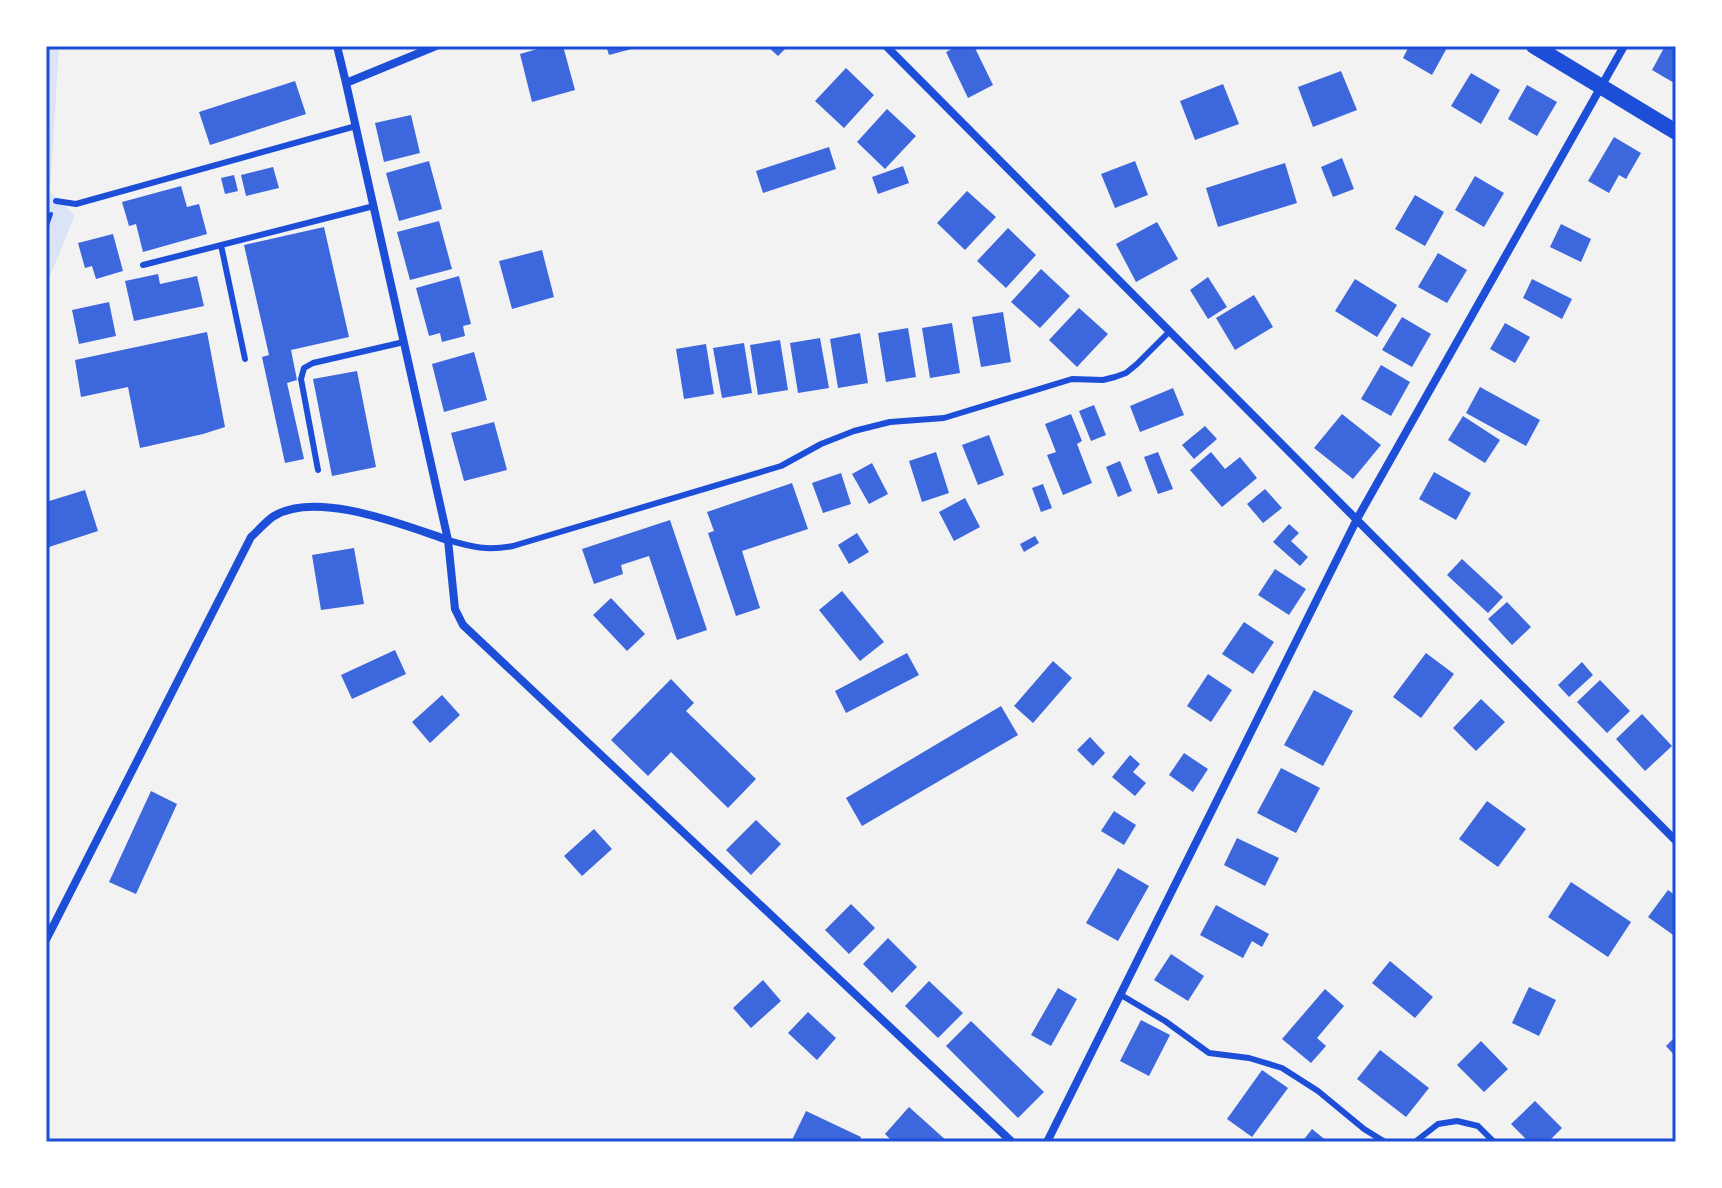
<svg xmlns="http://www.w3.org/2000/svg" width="1722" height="1188" font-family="Ubuntu,sans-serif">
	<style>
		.green { fill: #dbe4f7 }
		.building { fill: #3d67dc }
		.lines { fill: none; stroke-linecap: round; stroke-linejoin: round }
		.path { stroke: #1d4ed8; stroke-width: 4 }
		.service { stroke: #1d4ed8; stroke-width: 6 }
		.minor { stroke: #1d4ed8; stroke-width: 8 }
		.secondary { stroke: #1d4ed8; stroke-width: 16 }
		.neatline { fill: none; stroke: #1d4ed8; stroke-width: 3 }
	</style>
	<rect width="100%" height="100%" fill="#f2f2f2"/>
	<path class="green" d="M46,46H59L50,192L75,215L46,286Z"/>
	<path class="building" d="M548,46H563L575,90L532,102L520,54Z
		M606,46H639V47L609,55Z
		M767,46H788L778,56Z
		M957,46H974L993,85L968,98L946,52Z
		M1409,46H1448L1432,75L1403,58Z
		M1665,46H1676V84L1652,70Z
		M846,68L874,95L844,128L815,101Z
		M1341,71L1357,110L1313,127L1298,87Z
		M1471,73L1500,90L1481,124L1451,106Z
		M295,81L306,114L210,145L199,112Z
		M1223,84L1239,124L1195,140L1180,101Z
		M1527,85L1557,102L1537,136L1508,119Z
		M887,109L916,136L885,169L857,142Z
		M411,115L420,153L384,162L375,123Z
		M1614,137L1641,153L1626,179L1619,175L1609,193L1588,181Z
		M829,147L836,169L763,193L756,171Z
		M1342,158L1354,189L1333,197L1321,167Z
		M429,161L442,209L399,221L386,173Z
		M1135,161L1148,195L1115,208L1101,174Z
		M1285,163L1297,203L1218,227L1206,188Z
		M903,166L909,183L878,194L872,177Z
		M273,167L279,188L246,196L241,175Z
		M234,175L238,191L225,194L221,178Z
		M1475,176L1504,193L1484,227L1455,210Z
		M181,186L187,207L199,204L207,234L143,252L136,224L129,226L122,202Z
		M967,191L996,217L965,250L937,223Z
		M1415,195L1444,212L1425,246L1395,229Z
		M439,221L452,269L410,280L397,232Z
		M1157,222L1178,259L1136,282L1116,244Z
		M1561,224L1591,239L1581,262L1550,247Z
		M324,227L349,337L291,350L297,380L287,383L304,459L285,463L262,357L269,355L244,245Z
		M1008,228L1036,255L1006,288L977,261Z
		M113,234L123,271L96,279L92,266L85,268L78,243Z
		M542,250L554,297L512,309L499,261Z
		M1438,253L1467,270L1447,303L1418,287Z
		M1041,269L1070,296L1040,328L1011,302Z
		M158,274L160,284L197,276L204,306L134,321L125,281Z
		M459,276L471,324L463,326L465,336L442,342L440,333L429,336L416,288Z
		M1208,277L1227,307L1208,319L1190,290Z
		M1355,279L1397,305L1377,337L1335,311Z
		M1532,279L1572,299L1562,319L1523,298Z
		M1254,295L1273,327L1235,350L1216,318Z
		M109,302L116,336L79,344L72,310Z
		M1079,308L1108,334L1077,367L1049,340Z
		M1003,312L1011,362L981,367L972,317Z
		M1402,317L1431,334L1412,367L1382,350Z
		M952,323L960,373L930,378L922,328Z
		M1505,323L1530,337L1515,363L1490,349Z
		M908,328L916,377L886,382L878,333Z
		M207,332L225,427L203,434L140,448L128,387L81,397L75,360Z
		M860,333L868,383L838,388L830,339Z
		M820,338L829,388L798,393L790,343Z
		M780,340L788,390L758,395L750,345Z
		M744,343L752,393L722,398L713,348Z
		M706,344L714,394L684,399L676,349Z
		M474,352L487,400L444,412L432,364Z
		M1381,365L1410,382L1391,416L1361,399Z
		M357,371L376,467L332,476L313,379Z
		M1480,387L1540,420L1526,446L1466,413Z
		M1173,388L1184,415L1140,432L1130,406Z
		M1094,405L1106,435L1091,441L1079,411Z
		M1071,414L1082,441L1077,444L1092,483L1063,495L1047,455L1056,452L1045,424Z
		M1342,414L1381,445L1353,479L1314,448Z
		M1463,416L1500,440L1485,463L1448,440Z
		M494,422L507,470L464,481L451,433Z
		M1205,426L1217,439L1194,459L1182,445Z
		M989,435L1004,475L978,485L962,445Z
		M936,452L949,493L922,502L909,461Z
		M1158,452L1173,489L1158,494L1144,457Z
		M1211,452L1225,469L1240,457L1257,478L1222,507L1190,470Z
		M1120,461L1132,491L1118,497L1106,467Z
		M872,463L888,494L869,504L852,474Z
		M1434,472L1471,493L1456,520L1419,499Z
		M841,473L851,504L823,513L812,483Z
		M792,483L808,529L742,551L760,608L736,616L708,533L714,531L707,512Z
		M1043,484L1052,508L1041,512L1032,488Z
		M1265,489L1282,508L1263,523L1247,504Z
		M85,490L98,531L46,548V502Z
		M965,498L980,527L954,541L939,512Z
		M670,520L707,630L677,640L649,556L621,565L623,574L594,584L582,549Z
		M1289,524L1299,533L1291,541L1308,557L1300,566L1273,542Z
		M857,533L869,552L849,564L838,545Z
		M1035,536L1039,543L1024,552L1020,544Z
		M354,548L364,604L321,610L312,555Z
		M1462,559L1503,597L1488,613L1447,575Z
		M1275,569L1306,589L1289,615L1258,595Z
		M842,591L884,642L860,661L819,610Z
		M611,598L645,634L627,651L593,615Z
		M1507,602L1531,627L1512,645L1488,619Z
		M1244,622L1274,642L1253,674L1222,654Z
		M395,650L406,674L352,699L341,675Z
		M907,653L919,675L846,713L835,691Z
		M1426,653L1454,674L1421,718L1393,697Z
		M1053,661L1072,678L1033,723L1014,706Z
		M1582,662L1593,675L1569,697L1558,685Z
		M1208,674L1232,690L1211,722L1187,706Z
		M671,679L694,703L686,711L756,779L728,808L671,752L648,776L611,740Z
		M1600,680L1630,711L1607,733L1577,702Z
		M1314,690L1353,711L1323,766L1284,745Z
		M442,695L460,715L430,743L412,722Z
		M1481,699L1505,722L1476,751L1453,728Z
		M1001,706L1018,735L862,826L846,798Z
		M1642,714L1672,746L1645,771L1616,739Z
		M1090,737L1105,753L1093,766L1077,750Z
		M1184,753L1208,769L1193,792L1169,775Z
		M1130,755L1140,764L1133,772L1146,783L1135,796L1112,777Z
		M1281,768L1320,788L1296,833L1257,813Z
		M151,791L177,804L136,894L109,882Z
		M1487,801L1526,829L1498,867L1459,839Z
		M1114,811L1136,825L1124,845L1101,831Z
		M756,820L781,844L751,875L726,850Z
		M594,829L612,849L582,876L564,856Z
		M1237,838L1279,858L1265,886L1224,865Z
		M1118,868L1149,886L1118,941L1086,923Z
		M1571,882L1631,922L1608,957L1548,917Z
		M1668,890L1676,896V937L1648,917Z
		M851,904L875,928L849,954L825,930Z
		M1216,905L1269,934L1262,947L1252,941L1243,958L1200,935Z
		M888,938L917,967L892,993L863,964Z
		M1171,954L1204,976L1188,1001L1154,980Z
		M1390,961L1433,997L1415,1018L1372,983Z
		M763,980L781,1001L751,1028L733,1008Z
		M929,981L963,1013L938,1038L905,1006Z
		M1529,987L1556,1000L1539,1036L1512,1023Z
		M1058,988L1077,999L1051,1046L1031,1035Z
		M1325,989L1344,1006L1317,1038L1326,1046L1311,1063L1282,1039Z
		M808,1012L836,1038L817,1060L788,1033Z
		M1141,1020L1170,1035L1149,1076L1120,1061Z
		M971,1021L1044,1092L1018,1118L946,1046Z
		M1676,1036V1057L1666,1046Z
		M1481,1041L1508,1069L1484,1092L1457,1065Z
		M1380,1050L1429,1088L1406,1117L1357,1079Z
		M1262,1070L1288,1088L1252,1137L1227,1119Z
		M1535,1101L1562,1128L1548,1142H1529L1511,1124Z
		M909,1107L948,1142H893L885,1134Z
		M806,1111L861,1137L859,1142H791Z
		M1312,1129L1328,1142H1302Z"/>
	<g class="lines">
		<path class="path" d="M46,228L51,214"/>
		<path class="service" d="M56,201L76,204L356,126
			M221,245L245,359
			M143,265L374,206
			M318,470L301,379L304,368L313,363L404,342
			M448,540C472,547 487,551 513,546L781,466L821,444L854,431L890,422L944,418L1072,379L1103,380L1115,377L1126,373L1137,364L1170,331
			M1121,995L1165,1021L1209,1053L1249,1058L1282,1068L1318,1091L1364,1129L1385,1142
			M1415,1142L1438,1124L1457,1121L1478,1126L1494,1142"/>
		<path class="minor" d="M337,46L346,83L448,540L455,609L463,625L1012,1142
			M886,46L1676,841
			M346,83L436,46
			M46,940L251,537C258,531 266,521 274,516C317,490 403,525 448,540
			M1047,1142L1357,519L1624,46"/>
		<path class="secondary" d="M1534,46L1676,132"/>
	</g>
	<rect width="1722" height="1188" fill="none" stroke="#ffffff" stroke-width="96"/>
	<rect x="48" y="48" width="1626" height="1092" class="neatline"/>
</svg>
